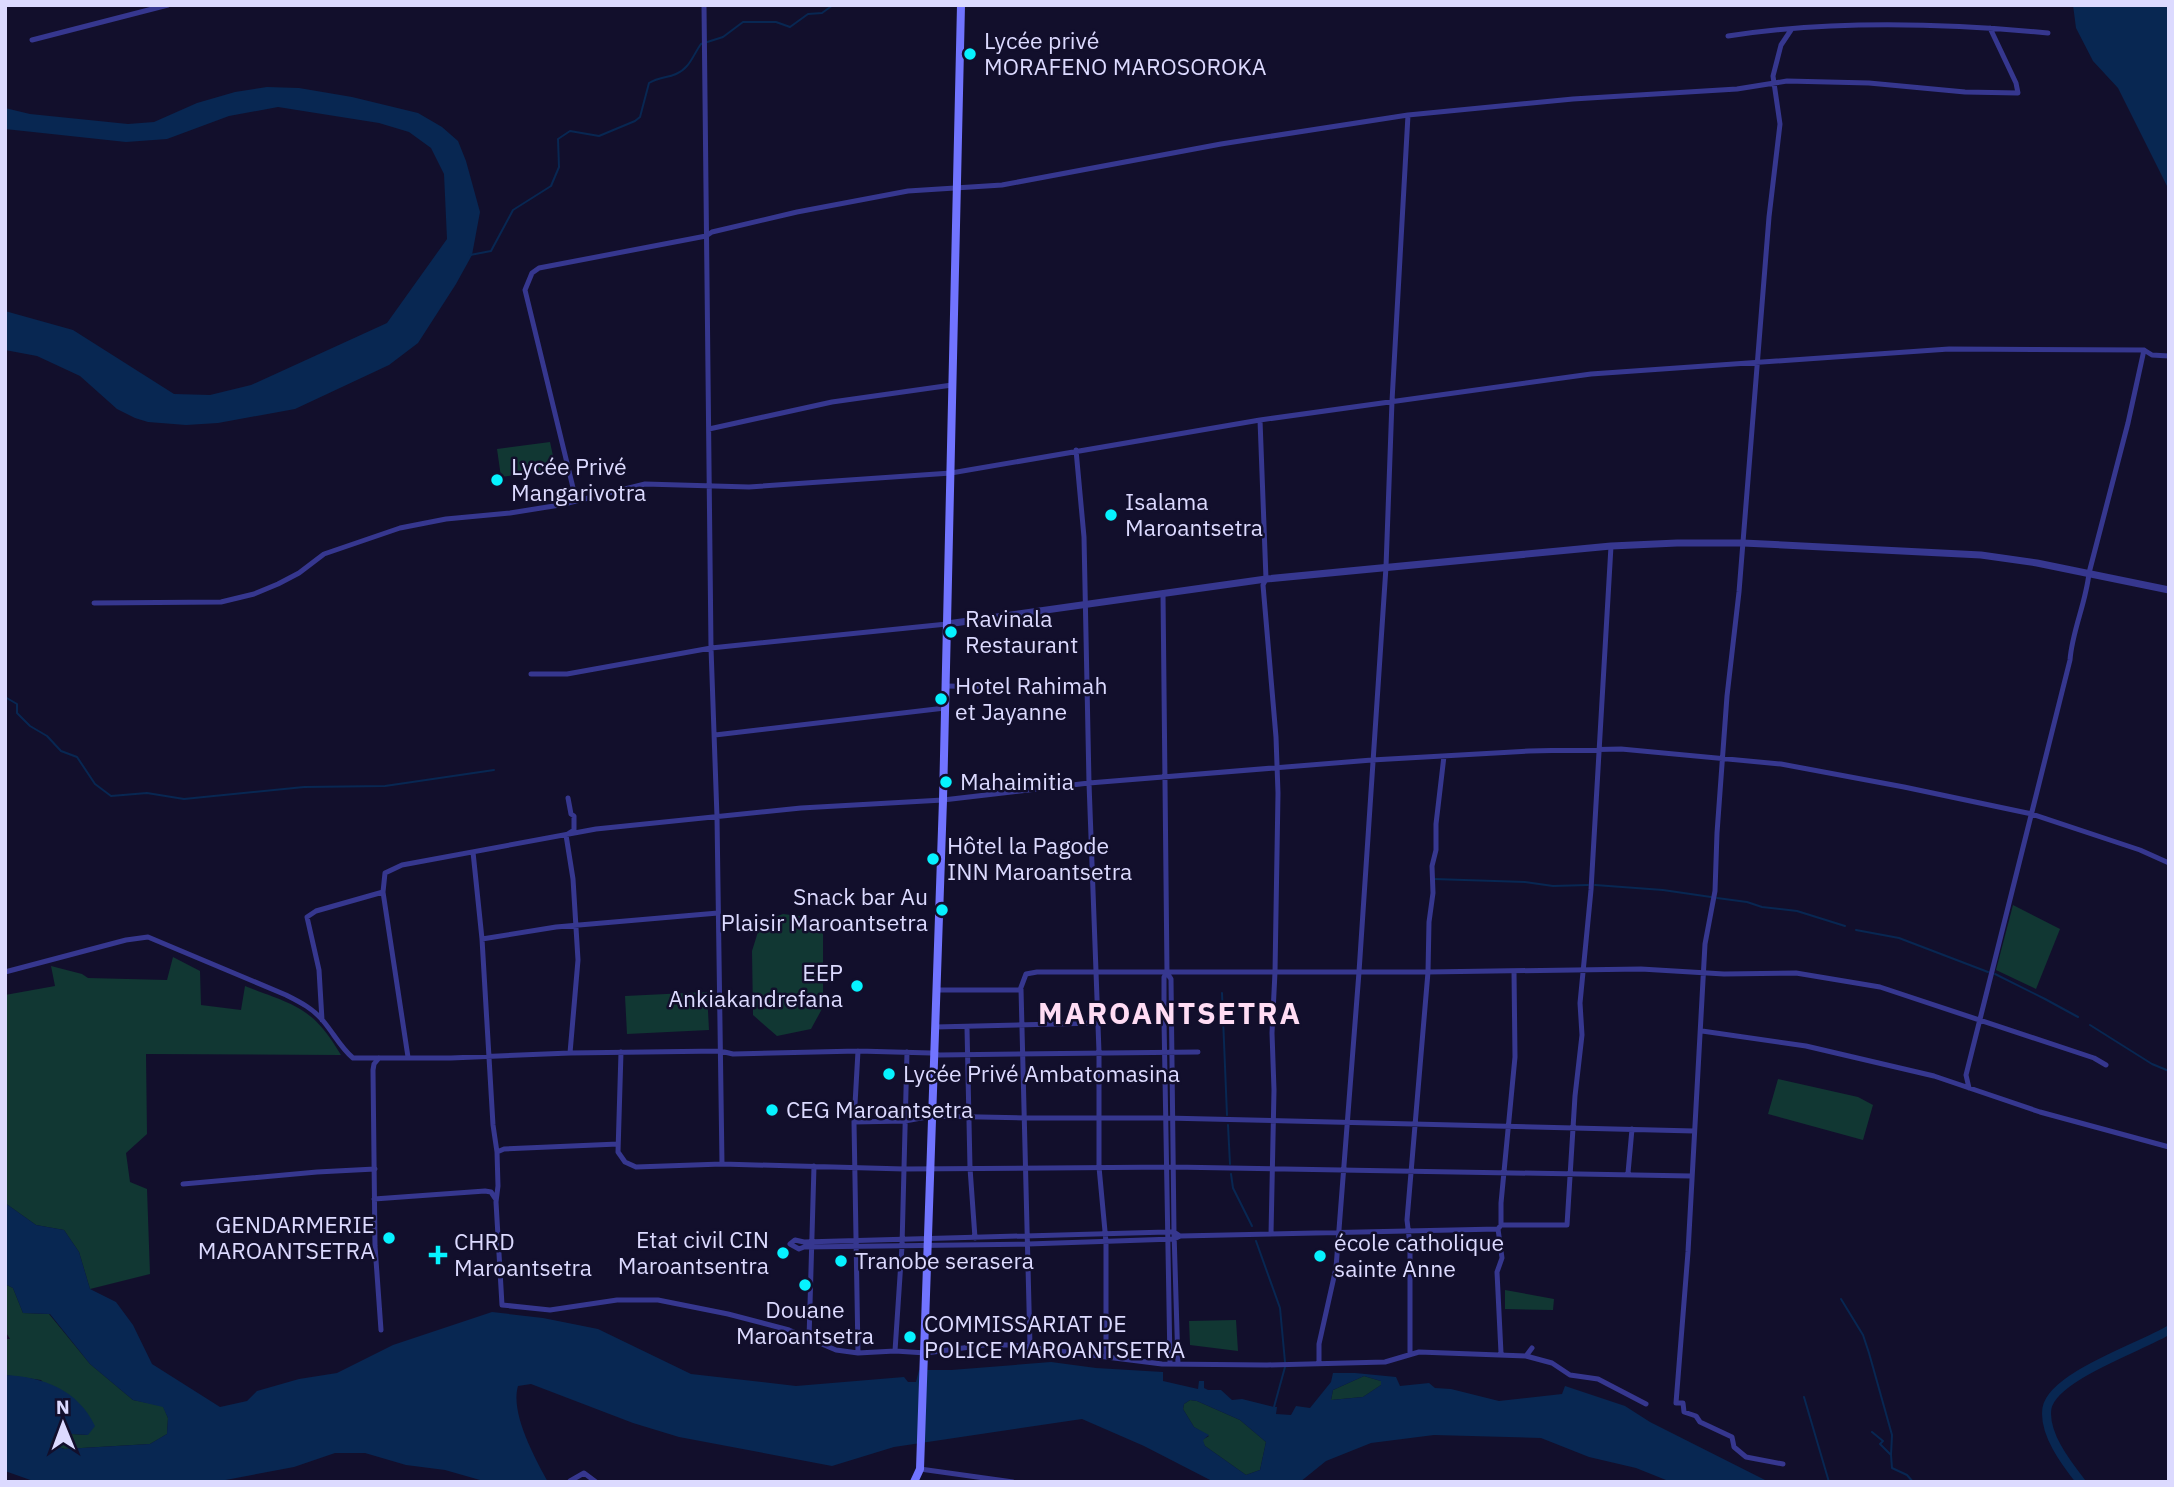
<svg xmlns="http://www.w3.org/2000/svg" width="2174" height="1487" font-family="'IBM Plex Sans',sans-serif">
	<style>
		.green { fill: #113733 }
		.water { fill: #082752; fill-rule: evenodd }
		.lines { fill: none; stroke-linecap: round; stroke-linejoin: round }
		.stream { stroke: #082752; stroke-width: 2 }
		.river { stroke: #082752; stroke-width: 9 }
		.minor { stroke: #36378f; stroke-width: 5 }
		.tertiary { stroke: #36378f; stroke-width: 7 }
		.secondary { stroke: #7174ff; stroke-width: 8 }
		.poi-dot { fill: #06f2ff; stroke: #120f2c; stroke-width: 2.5 }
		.labels { text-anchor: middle; stroke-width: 5; stroke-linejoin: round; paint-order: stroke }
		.poi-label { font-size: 23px; fill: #dcdaff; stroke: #120f2c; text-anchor: start }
		.district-label { font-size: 30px; font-weight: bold; letter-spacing: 2px; fill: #ffdcf4; stroke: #120f2c }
	</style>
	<rect width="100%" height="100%" fill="#120f2c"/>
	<path class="green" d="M550,442L556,470L501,477L497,449Z
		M2013,905L2060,929L2036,989L1996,970Z
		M783,914L808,917L823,934V1007L811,1029L777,1036L753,1015L752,951L761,922Z
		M173,957L200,971L201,1005L241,1010L245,986C296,1006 312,1006 341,1055L146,1054L147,1134L126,1153L130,1182L147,1189L150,1274L90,1289L79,1252L64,1230L36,1225L5,1203V995L55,986L51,966L82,974L88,978L167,980Z
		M707,992L709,1030L627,1034L625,996Z
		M1778,1079L1858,1097L1873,1105L1863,1140L1768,1114Z
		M5,1284L13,1288L23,1313L49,1314L90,1364L133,1400L163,1406L168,1418L167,1434L150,1444L65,1449L50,1445L55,1433L88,1435L41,1380L5,1375V1339H10L5,1331Z
		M1505,1290L1554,1299L1553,1310L1505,1309Z
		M1236,1320L1238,1351L1190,1345L1189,1321Z
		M1364,1376L1381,1381V1385L1363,1397L1331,1400L1333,1390Z
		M1190,1400L1197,1401L1240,1420L1266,1442L1260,1470L1246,1475L1205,1446L1202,1440L1209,1436L1194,1427L1183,1409L1184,1404Z"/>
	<path class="water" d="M2073,5H2169V190L2118,88L2093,61L2076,28Z
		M267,87L299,88L352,97L418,113L442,127L458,141L466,161L480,212L472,255L456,284L418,343L389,365L295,409L218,423L186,425L148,422L135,418L117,409L80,376L37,356L5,350V311L73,330L174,394L210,395L251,385L387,323L447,239L444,174L431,148L409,132L379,123L278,107L229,116L167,139L126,142L5,129V108L30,114L128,124L154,122L197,103L235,92Z
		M5,1203L36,1225L64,1230L79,1252L90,1289L116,1302L133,1325L152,1364L220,1407L247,1401L257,1391L299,1379L337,1373L393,1345L492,1312L543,1318L598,1329L691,1374L796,1386L904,1377L908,1382H916L919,1370H951L1051,1362L1096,1368L1163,1372V1381L1198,1389L1199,1381H1204V1388L1208,1390H1221L1232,1400L1242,1399L1274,1407H1277L1276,1414L1291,1415L1296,1406L1310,1408L1331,1382L1333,1373H1355L1396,1377L1400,1386L1429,1383L1435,1388L1451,1389L1499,1401L1562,1394L1565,1386L1625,1406L1650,1422L1769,1482H1671L1636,1468L1589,1457L1541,1438L1434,1435L1371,1443L1326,1461L1300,1482H1214L1144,1446L1082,1419L894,1447L832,1466L679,1437L633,1423L531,1384L518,1386C510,1413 535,1458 548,1482H487L445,1470L406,1465L365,1453H335L294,1467L215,1482H36L5,1471V1375C44,1377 78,1390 95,1426L88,1435L55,1433L50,1445L65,1449L150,1444L167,1434L168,1418L163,1407L133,1400L90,1364L50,1314L23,1313L13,1288L5,1284ZM1364,1376L1381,1381V1385L1363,1397L1331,1400L1333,1390ZM1190,1400L1197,1401L1240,1420L1266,1442L1260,1470L1246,1475L1205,1446L1203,1440L1209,1435L1194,1427L1183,1409L1184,1404Z"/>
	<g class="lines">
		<path class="stream" d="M470,255L491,251L513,210L551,186L559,167L558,139L570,131L599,136L635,121L640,117L649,83C659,77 667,78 676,74C690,68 693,55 701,44L723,37L743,22H776L790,27L808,14L822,13L833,5
			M5,697L17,704V713L30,726L47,736L61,751L77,757L95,784L111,796L147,793L184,799L304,787L385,786L494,770
			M1434,879L1525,882L1553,886L1588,885
			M1595,885L1663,890L1711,897
			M1717,898L1747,902L1762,907L1797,911L1845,926
			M1856,930L1899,938L1988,972
			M1995,974L2045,999L2078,1017
			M1222,993L1227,1115
			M2090,1025L2152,1064L2169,1071
			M1228,1125L1230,1164
			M1231,1174L1233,1188L1252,1226
			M1256,1241L1280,1308L1285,1362
			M1841,1299L1863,1335L1869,1353L1892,1435L1891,1455
			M1804,1397L1829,1482
			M1274,1407L1285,1367
			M1872,1432L1883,1441L1880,1444L1891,1455L1892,1468L1907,1475L1913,1482"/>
		<path class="river" d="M2081,1482C2066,1463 2043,1433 2047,1408C2053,1376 2141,1347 2169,1330"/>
		<path class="minor" d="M704,5L711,648L717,817L722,1164
			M1728,36C1828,20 1947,23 2048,33
			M32,40L168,5
			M1260,420L1266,579L1263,585L1276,737L1278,793L1275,972L1272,1033L1274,1090L1271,1234
			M709,429L832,402L952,385
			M1076,450L1084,537L1089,783L1099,1052V1167L1106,1242V1356
			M576,500L525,290L532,273L539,268L706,236L712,232L797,212L908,191L1002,185L1221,144L1408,115L1573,99L1737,89L1787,81L1869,83L1965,92L2018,93L2016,83L1990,28
			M1163,593L1167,973L1164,977V1020L1170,1363
			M94,603L221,602L254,594L278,584L299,573L324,554L400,528L446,519L510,513L560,505L645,484L749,487L951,473L1260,420L1591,374L1949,349L2144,350L2152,355L2169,356
			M531,674H567L711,648L947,624
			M945,686L1004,687
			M715,735L945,708
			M568,798L571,814L574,816V830L566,835L573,879L578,960L570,1053
			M473,852L482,939L493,1125L497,1152
			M482,939L556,927L718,913
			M5,972L126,940L148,937L286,995C300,1002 314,1009 324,1022C334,1034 341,1048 353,1058H451L570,1053L720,1051L733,1054L858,1051L931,1053L939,1055L1198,1052
			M1167,973L1171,979L1174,1232L1178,1364
			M1021,989L1030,1346
			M936,990H1020L1026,974L1037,972H1428L1641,969L1724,974L1796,973L1880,987L2094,1058L2106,1065
			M322,1020L319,970L307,917L316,911L383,892
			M935,1027L1097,1023
			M967,1028L970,1168L975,1238
			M1702,1031L1806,1046L1934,1076L2040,1112L2169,1147
			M621,1052L618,1152L625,1162L636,1167L722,1164L904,1169L1173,1167L1691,1176
			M408,1057L383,892L385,873L402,865L596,829L801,808L943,800L1089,783L1372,760L1529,751L1621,749L1781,764L1904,787L2032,814L2140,850L2169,863
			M379,1058L374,1064L373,1070L375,1246L381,1330
			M1969,1088L1966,1075L2070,660C2072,631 2086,603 2089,573L2128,423L2144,350
			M854,1122L905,1121L932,1116L1024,1118H1166L1694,1131
			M618,1144L504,1149L497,1152L498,1186L496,1202L502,1305L550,1310L617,1300H658L728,1314L789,1330L836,1350L858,1353L895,1351L926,1353L985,1345H1011L1162,1364L1267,1365L1385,1362L1419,1352L1526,1356L1532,1348
			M1628,1173L1632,1129
			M183,1184L317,1172L375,1169
			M374,1199L485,1191L491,1192L495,1198
			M1501,1225V1203L1515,1057L1514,971
			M1498,1229L1502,1258L1497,1272L1501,1353
			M790,1244L799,1249L804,1247L1028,1244L1174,1239L1180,1236L1498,1229L1501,1225H1567L1575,1096L1582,1035L1580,1003L1591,890L1611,546
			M790,1244L795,1240L804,1242L1167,1232H1174L1180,1236
			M809,1339L814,1166
			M895,1351L902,1246L907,1052
			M858,1353L854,1122L858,1051
			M1410,1353V1245L1407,1220L1428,972L1429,922L1433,893L1432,866L1436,850V824L1444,756
			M1526,1356L1552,1363L1570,1375L1598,1379L1646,1404
			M1319,1363V1344L1336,1268L1359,972L1386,567L1392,401L1408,115
			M1783,1464L1746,1457L1734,1447L1732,1437L1700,1422L1696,1416L1684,1412L1683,1403H1676L1688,1252L1705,944L1715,891L1717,833L1727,696L1739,592L1769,217L1780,124L1773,76L1781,45L1791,30
			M920,1469L1013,1482
			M570,1481L584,1473L596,1482"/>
		<path class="tertiary" d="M947,624L1266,579L1611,546L1677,543H1743L1981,555L2037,563L2169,590"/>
		<path class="secondary" d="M914,1482L920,1469L943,800L961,5"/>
	</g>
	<g class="poi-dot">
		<circle cx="970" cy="54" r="7"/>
		<circle cx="497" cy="480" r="7"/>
		<circle cx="1111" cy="515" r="7"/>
		<circle cx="951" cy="632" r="7"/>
		<circle cx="941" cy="699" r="7"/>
		<circle cx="946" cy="782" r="7"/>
		<circle cx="933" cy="859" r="7"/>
		<circle cx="942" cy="910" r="7"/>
		<circle cx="857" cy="986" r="7"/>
		<circle cx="889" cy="1074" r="7"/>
		<circle cx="772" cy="1110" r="7"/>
		<circle cx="389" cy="1238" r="7"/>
		<circle cx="783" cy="1253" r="7"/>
		<path d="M434.5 1244.5h7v7h7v7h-7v7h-7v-7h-7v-7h7z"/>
		<circle cx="1320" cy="1256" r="7"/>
		<circle cx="841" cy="1261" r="7"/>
		<circle cx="805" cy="1285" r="7"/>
		<circle cx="910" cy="1337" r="7"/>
	</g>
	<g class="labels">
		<g class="poi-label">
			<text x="984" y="49">Lycée privé<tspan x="984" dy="26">MORAFENO MAROSOROKA</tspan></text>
			<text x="511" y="475">Lycée Privé<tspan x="511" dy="26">Mangarivotra</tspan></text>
			<text x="1125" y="510">Isalama<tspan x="1125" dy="26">Maroantsetra</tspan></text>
			<text x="965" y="627">Ravinala<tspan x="965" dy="26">Restaurant</tspan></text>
			<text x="955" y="694">Hotel Rahimah<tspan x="955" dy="26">et Jayanne</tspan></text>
			<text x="960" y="790">Mahaimitia</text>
			<text x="947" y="854">Hôtel la Pagode<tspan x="947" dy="26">INN Maroantsetra</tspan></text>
			<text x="928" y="905" text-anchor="end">Snack bar Au<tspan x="928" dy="26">Plaisir Maroantsetra</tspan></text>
			<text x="843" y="981" text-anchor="end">EEP<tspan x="843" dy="26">Ankiakandrefana</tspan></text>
			<text x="903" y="1082">Lycée Privé Ambatomasina</text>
			<text x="786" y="1118">CEG Maroantsetra</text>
			<text x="375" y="1233" text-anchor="end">GENDARMERIE<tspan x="375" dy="26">MAROANTSETRA</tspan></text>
			<text x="769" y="1248" text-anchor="end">Etat civil CIN<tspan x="769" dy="26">Maroantsentra</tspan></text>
			<text x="454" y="1250">CHRD<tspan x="454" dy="26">Maroantsetra</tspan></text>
			<text x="1334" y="1251">école catholique<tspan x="1334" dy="26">sainte Anne</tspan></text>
			<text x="855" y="1269">Tranobe serasera</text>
			<text x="805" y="1318" text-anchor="middle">Douane<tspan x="805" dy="26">Maroantsetra</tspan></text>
			<text x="924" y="1332">COMMISSARIAT DE<tspan x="924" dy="26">POLICE MAROANTSETRA</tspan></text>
		</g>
		<g class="district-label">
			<text x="1170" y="1024">MAROANTSETRA</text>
		</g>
	</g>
	<rect width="2174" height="1487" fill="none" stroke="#dcdaff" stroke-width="14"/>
	<g transform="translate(63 1424) rotate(359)" stroke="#120f2c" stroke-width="5" paint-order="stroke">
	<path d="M0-5L12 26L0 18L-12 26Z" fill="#dcdaff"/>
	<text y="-10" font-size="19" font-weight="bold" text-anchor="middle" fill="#dcdaff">N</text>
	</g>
</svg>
